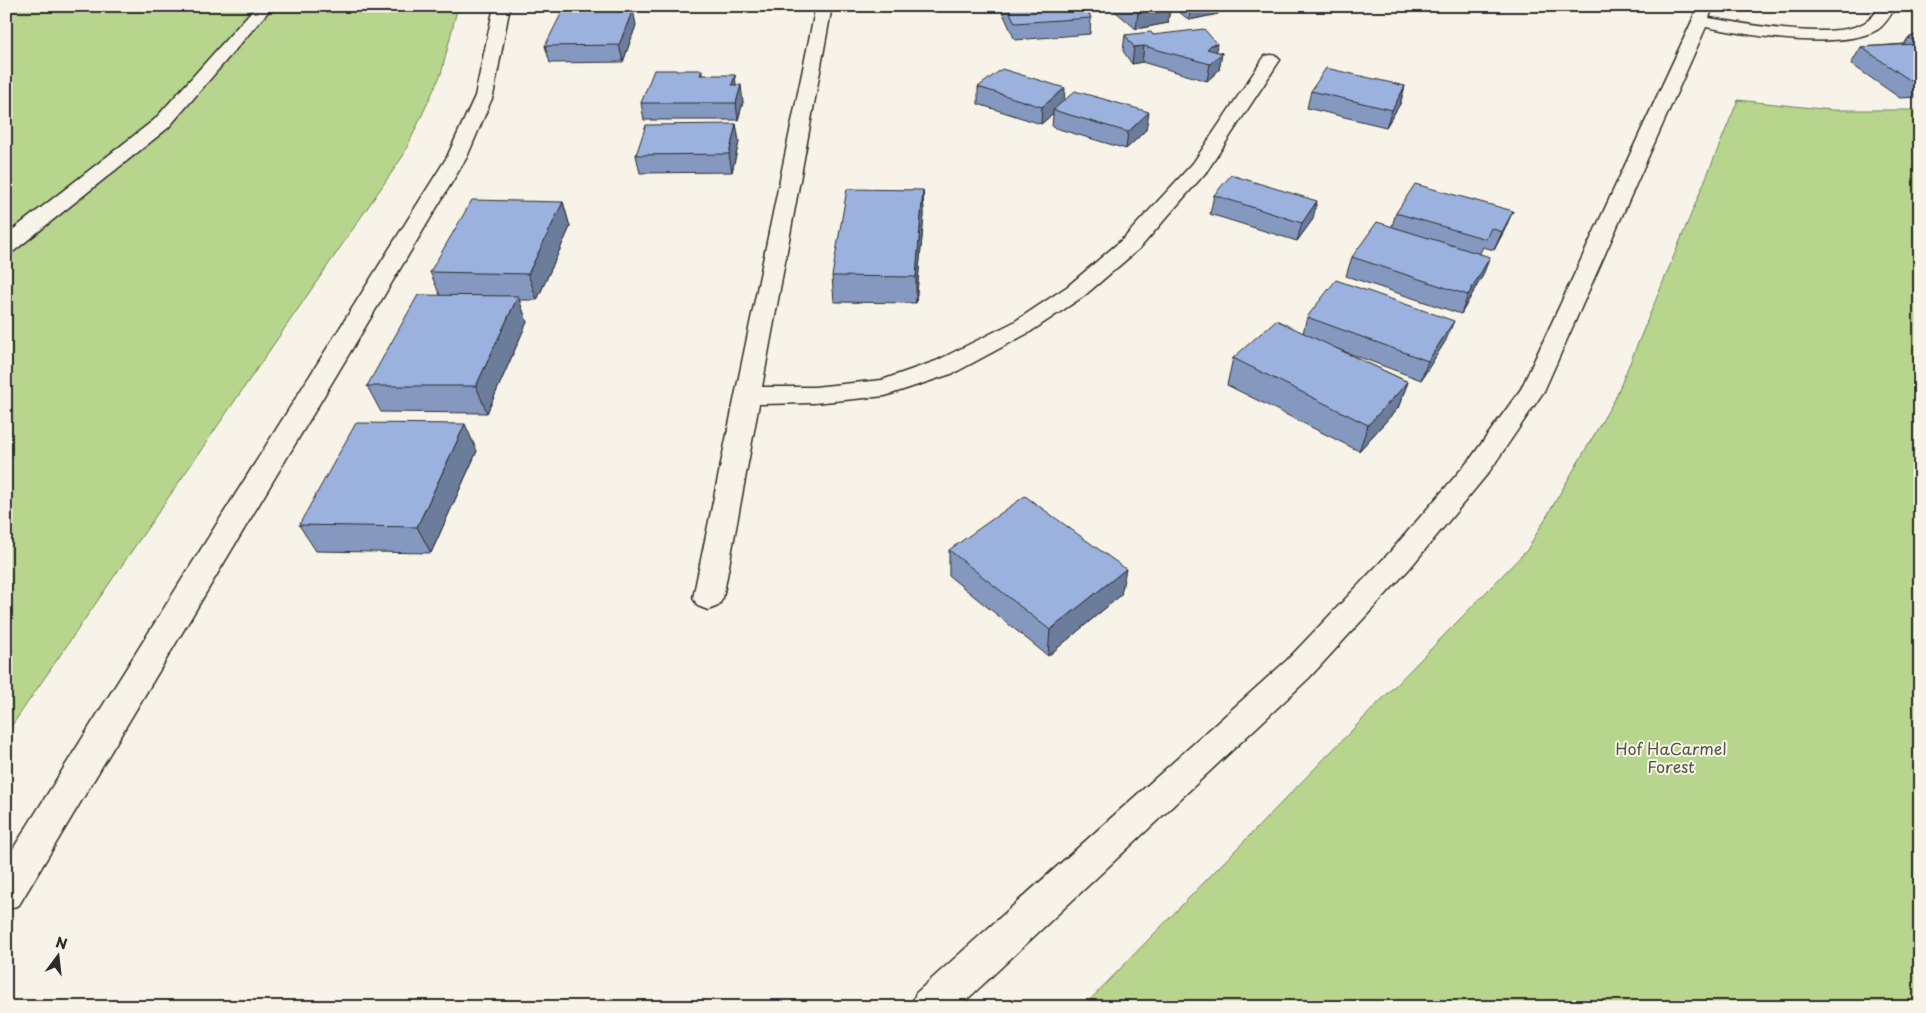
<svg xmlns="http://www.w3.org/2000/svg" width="1926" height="1013" font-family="'Playpen Sans',sans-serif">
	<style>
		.green { fill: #b7d58d; stroke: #71805c }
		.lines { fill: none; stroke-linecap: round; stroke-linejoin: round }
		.minor-casing { stroke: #2b2b2b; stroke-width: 3 }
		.minor { fill: #f7f3e8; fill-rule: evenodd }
		.wall { fill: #8599c0; stroke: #2b2b2b }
		.shaded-wall { fill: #6c7d9c; stroke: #2b2b2b }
		.building { fill: #9bb2df; stroke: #2b2b2b }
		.labels { text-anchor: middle; stroke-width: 4; stroke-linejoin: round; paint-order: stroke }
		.near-park-label { font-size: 16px; fill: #4e5644; stroke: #f7f3e8 }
	</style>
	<rect width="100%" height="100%" fill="#f7f3e8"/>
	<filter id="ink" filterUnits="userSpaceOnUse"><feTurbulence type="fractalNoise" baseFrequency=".02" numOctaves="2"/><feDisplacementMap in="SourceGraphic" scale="10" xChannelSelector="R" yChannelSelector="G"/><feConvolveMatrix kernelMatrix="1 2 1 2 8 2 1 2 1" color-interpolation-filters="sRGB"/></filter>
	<g filter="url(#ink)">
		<path class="green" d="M6,6H458L441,74L403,156L6,734Z
			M1738,100L1831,110H1920V1007H1083L1527,550L1615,399Z"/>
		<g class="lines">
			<defs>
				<path id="minor" d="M256,6H273L168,128L14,251L6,252V235L154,120Z
					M494,6H510L493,96L467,157L19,905L6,910V860L447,157L475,96Z
					M816,6H832L762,387H814L882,380L936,361L1014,322L1068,286L1124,238L1193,163L1265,56L1271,55L1277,56L1280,60L1207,171L1140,248L1084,296L1030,332L954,373L885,396L814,403L759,404L723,598L718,606L708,610L698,606L693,598Z
					M1697,6H1713L1709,18C1746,24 1831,41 1864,23C1871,19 1876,13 1880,6H1896C1891,15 1885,25 1877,30C1839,51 1747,35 1706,27L1544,391L1489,472L1410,568L1309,678L959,1007H911L916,993L1287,660L1390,552L1471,458L1521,389L1692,21Z"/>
			</defs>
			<use href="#minor" class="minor-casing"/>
			<use href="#minor" class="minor"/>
		</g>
		<path class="wall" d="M1001,6H1085L1091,18L1090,34L1015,40L1001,9Z
			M1109,6H1219L1218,14L1189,20L1173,7H1170L1168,23L1136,29Z
			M636,25L623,62L550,63L545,46Z
			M1920,33V97L1900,98L1851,64L1861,47L1904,44L1908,38Z
			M1125,35H1153L1222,53L1219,70L1207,81L1142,62L1132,64L1123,51Z
			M702,70V75L736,85L743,102L738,120H644L641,103Z
			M1405,86L1400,104L1386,127L1307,108L1311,91Z
			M978,87L1065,100L1146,130L1126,149L1052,127L1053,114L1041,124L978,104Z
			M736,124L739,142L732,172L640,173L636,155Z
			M923,190L924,215L916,303L834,302L832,276Z
			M1214,195L1313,219L1297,241L1210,214Z
			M563,202L570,227L537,300H519L527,322L487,413L381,412L367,386L440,295L430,272Z
			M1396,213L1505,229L1494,250L1483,247L1480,253L1483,275L1461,314L1346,276L1352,257L1392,226Z
			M1307,317L1446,340L1421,380L1335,348L1408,382L1398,408L1359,451L1227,385L1233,358L1303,333Z
			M477,451L431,553L316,551L299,525Z
			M949,550L1121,595L1048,656L949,576Z"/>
		<path class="shaded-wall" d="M1191,6H1219L1218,14L1189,20Z
			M1251,6H1259L1250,9Z
			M1170,7L1168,23L1136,29L1138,13Z
			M633,9L636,25L623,62L619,45Z
			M1217,44L1215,59L1222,53L1219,70L1207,81L1210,64L1207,49L1211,45Z
			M1144,46L1142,62L1132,64L1134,47Z
			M735,75L737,92L732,85Z
			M741,85L743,102L738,120L736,103Z
			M1405,86L1400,104L1386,127L1392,110Z
			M1065,88L1064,105L1053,110V114L1041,124L1042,107Z
			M1149,112L1146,130L1126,149L1128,132Z
			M736,124L739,142L732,172L729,154Z
			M923,190L924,215L916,303V277Z
			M1317,201L1313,219L1297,241L1302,223Z
			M563,202L570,227L537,300L528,274Z
			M1513,211L1505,229L1494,250L1502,232Z
			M1490,257L1483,275L1461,314L1468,295Z
			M518,296L527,322L487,413L476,386Z
			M1454,321L1446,340L1421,380L1428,361Z
			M1408,382L1398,408L1359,451L1368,425Z
			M465,424L477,451L431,553L417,527Z
			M1126,569L1121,595L1048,656L1050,630Z"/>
		<path class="building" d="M1007,6H1085L1091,18L1015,23Z
			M1130,6H1169L1170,7L1138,13Z
			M633,9L619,45L545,46L563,10Z
			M1204,29L1217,44L1211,45L1207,49L1222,53L1210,64L1144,46L1134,47L1125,35L1151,32L1153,35Z
			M1920,33V42L1908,38Z
			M1916,44L1920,46V80L1911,81L1861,47Z
			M1326,68L1405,86L1392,110L1311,91Z
			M1002,69L1065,88L1042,107L978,87Z
			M654,70H702L700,75H735L732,85H741L736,103H641Z
			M1075,91L1149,112L1128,132L1053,110Z
			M736,124L729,154L636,155L646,125Z
			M1231,175L1317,201L1302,223L1214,195Z
			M1415,184L1513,211L1502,232L1491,228L1486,239L1396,213Z
			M847,189L923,190L916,277L832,276Z
			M472,200L563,202L528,274L430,272Z
			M1377,222L1490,257L1468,295L1352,257Z
			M1336,280L1454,321L1428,361L1307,317Z
			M418,295L518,296L476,386H367Z
			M1276,320L1408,382L1368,425L1233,358Z
			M356,423L465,424L417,527L299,525Z
			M1025,496L1126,569L1050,630L949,550Z"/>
	</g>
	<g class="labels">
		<g class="near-park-label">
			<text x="1671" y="755">Hof HaCarmel<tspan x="1671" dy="18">Forest</tspan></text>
		</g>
	</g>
	<rect width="1926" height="1013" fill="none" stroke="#f7f3e8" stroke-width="25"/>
	<rect x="12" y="12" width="1901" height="988" fill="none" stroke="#2b2b2b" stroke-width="2" filter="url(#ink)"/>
	<g transform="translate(58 956) rotate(15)" stroke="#f7f3e8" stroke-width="4" paint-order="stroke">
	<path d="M0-4L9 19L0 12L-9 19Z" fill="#2b2b2b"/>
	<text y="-8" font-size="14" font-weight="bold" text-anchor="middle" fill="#2b2b2b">N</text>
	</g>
</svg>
